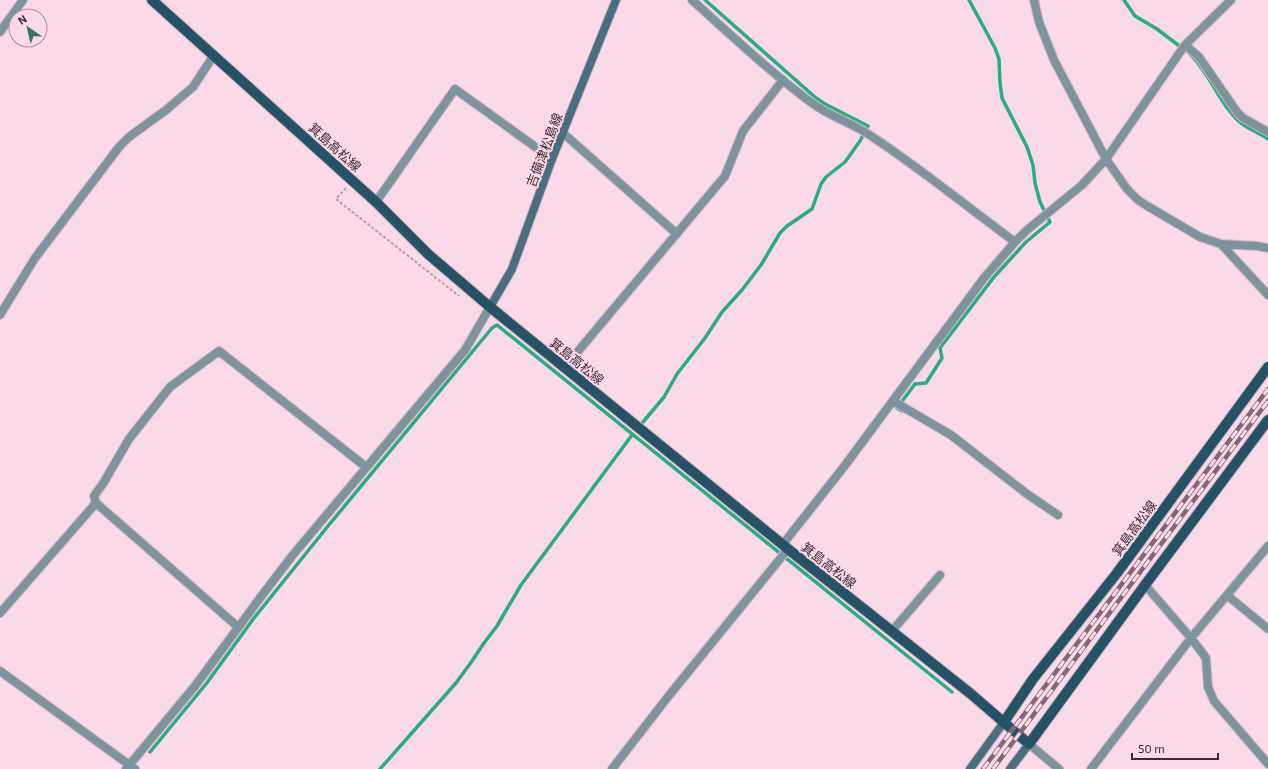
<svg xmlns="http://www.w3.org/2000/svg" width="1268" height="769" font-family="'Exo 2','Noto Sans JP',sans-serif">
	<style>
		.lines { fill: none; stroke-linecap: round; stroke-linejoin: round }
		.stream { stroke: #28ab86; stroke-width: 3.5 }
		.minor-casing { stroke: #d4b6c3; stroke-width: 10 }
		.secondary-casing { stroke: #d4b6c3; stroke-width: 10 }
		.primary-casing { stroke: #d4b6c3; stroke-width: 12 }
		.path { stroke: #b89ca9; stroke-width: 2; stroke-dasharray: 3 2; stroke-linecap: butt }
		.minor { stroke: #7d949f; stroke-width: 8 }
		.secondary { stroke: #4b6e7e; stroke-width: 8 }
		.primary { stroke: #265266; stroke-width: 10 }
		.rail-casing { stroke: #816874; stroke-width: 4.5 }
		.rail { stroke: #fad9e8; stroke-width: 3; stroke-dasharray: 9; stroke-linecap: butt }
		.labels { text-anchor: middle; stroke-width: 4; stroke-linejoin: round; paint-order: stroke }
		.street-label { font-size: 13px; fill: #3c2831; stroke: #fad9e8 }
	</style>
	<rect width="100%" height="100%" fill="#fad9e8"/>
	<g class="lines">
		<path class="stream" d="M1124,0L1135,16L1157,29L1182,48
			M1189,53C1210,73 1219,104 1241,123C1249,129 1259,133 1268,139
			M902,411L897,408L915,384L926,383L942,358L940,348L994,277L1026,242L1050,222L1040,202L1035,183L1033,165L1027,147L1002,98L1000,83L999,59L995,48L969,0
			M643,422L664,397L677,374L705,338L722,312L742,290L761,265L780,233L787,226L812,209L821,184L826,177L845,162L860,141L868,126L825,104L816,98L705,0
			M150,752L206,684L254,618L328,526L492,328L497,325L952,692
			M380,769L456,683L472,661L484,643L497,626L521,585L632,435"/>
		<defs>
			<path id="minor" d="M692,0C731,35 770,72 812,103C829,116 850,122 868,134C919,167 966,206 1015,242
				M1034,0L1039,22L1054,60L1106,159L1127,189L1138,200L1149,207L1200,237L1221,244L1268,295
				M0,32L23,0
				M1185,45L1199,57L1237,112L1243,118L1268,132
				M563,133L677,234
				M376,202L455,89L552,159
				M1221,244L1257,246L1268,248
				M0,315L35,258L119,147L129,137L166,110L193,87L214,55
				M564,368L725,176L743,131L783,80
				M893,401L951,435L1027,494L1058,515
				M783,544L843,468L984,278L1015,242L1027,230L1082,185L1106,159L1185,45L1231,0
				M1145,585L1191,638L1206,658L1208,687L1214,701L1268,764
				M1228,596L1268,629
				M0,613L96,503
				M238,627L96,503L94,496L104,482L129,439L170,387L219,351L366,467
				M892,631L940,575
				M0,671L135,769
				M1029,744L1059,769
				M126,769L195,686L260,598L292,556L465,350L490,307
				M612,769L667,698L788,549
				M1091,769L1191,638L1268,546"/>
			<path id="secondary" d="M490,307L512,269L552,159L616,0
				M970,769L1004,722
				M1010,769L1029,744"/>
			<path id="primary" d="M152,0L376,202L428,254L490,307L788,549L971,694L1029,744L1145,585L1268,420
				M1004,722L1033,679L1117,573L1268,367"/>
		</defs>
		<use href="#minor" class="minor-casing"/>
		<use href="#secondary" class="secondary-casing"/>
		<use href="#primary" class="primary-casing"/>
		<path class="path" d="M346,188L336,199L459,296"/>
		<use href="#minor" class="minor"/>
		<use href="#secondary" class="secondary"/>
		<use href="#primary" class="primary"/>
		<defs>
			<path id="rail" d="M983,769L1268,389
				M993,769L1268,401"/>
		</defs>
		<use href="#rail" class="rail-casing"/>
		<use href="#rail" class="rail"/>
	</g>
	<g class="labels">
		<g class="street-label">
			<text transform="translate(335 147) rotate(42)" y="5">箕島高松線</text>
			<text transform="translate(544 150) rotate(-69)" y="5">吉備津松島線</text>
			<text transform="translate(577 361) rotate(39)" y="5">箕島高松線</text>
			<text transform="translate(1134 528) rotate(-54)" y="5">箕島高松線</text>
			<text transform="translate(829 565) rotate(38)" y="5">箕島高松線</text>
		</g>
	</g>
	<g transform="translate(28 28) rotate(326)"><circle r="19" fill="#fad9e8" stroke="#ae929f"/>
	<path d="M0-3L7 15L0 10L-7 15Z" fill="#37745f"/>
	<text y="-6" font-size="11" font-weight="bold" text-anchor="middle" fill="#3c2831">N</text>
	</g>
	<path d="M1132 753v6h86v-6" fill="none" stroke="#3c2831" stroke-width="2"/>
	<text x="1138" y="753" font-size="12" fill="#3c2831" stroke="#fad9e8" stroke-width="3" paint-order="stroke">50 m</text>
</svg>
